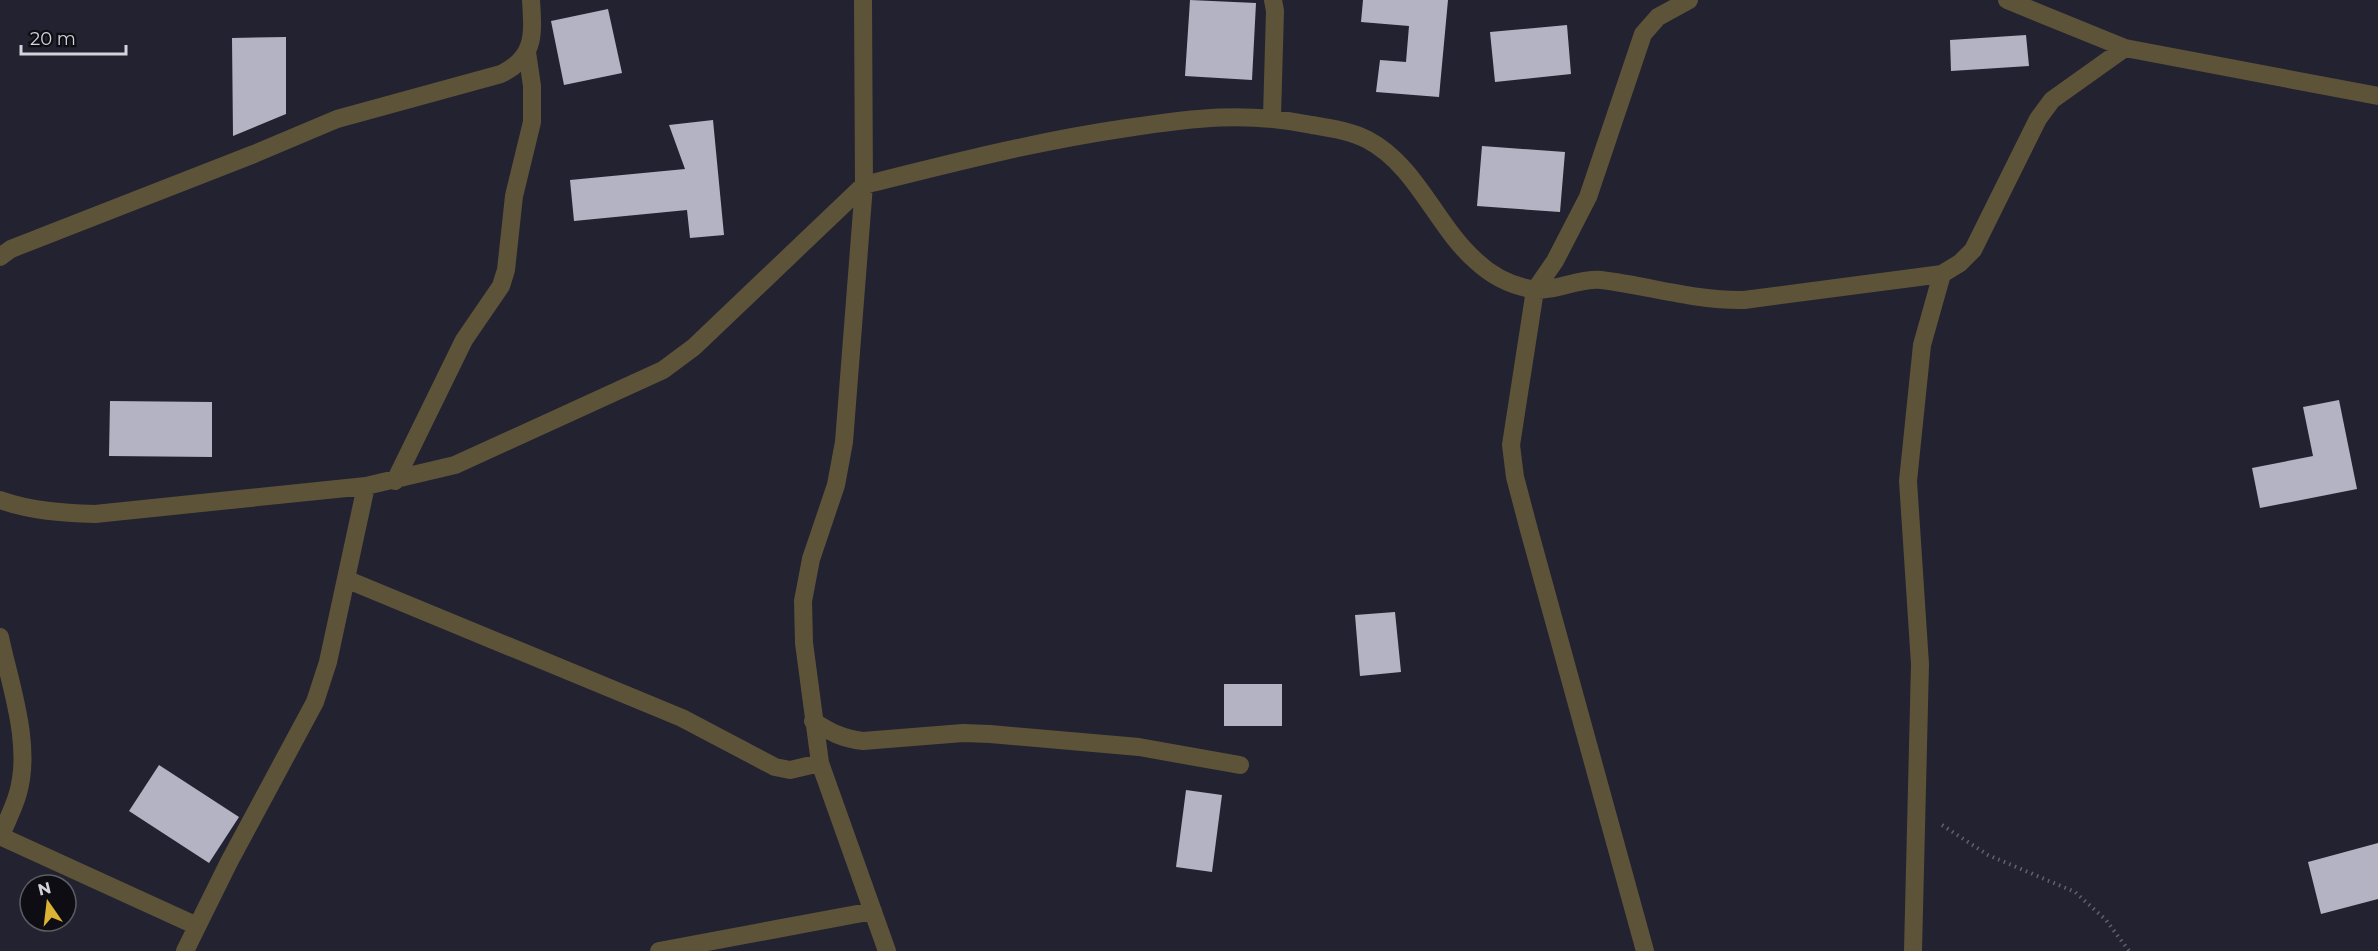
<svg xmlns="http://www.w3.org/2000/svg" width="2378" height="951" font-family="Montserrat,sans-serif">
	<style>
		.building { fill: #b3b3c4 }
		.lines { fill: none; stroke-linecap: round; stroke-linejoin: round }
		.path { stroke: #62626e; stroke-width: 4; stroke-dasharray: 1.5 4.5; stroke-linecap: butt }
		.minor { stroke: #5d5339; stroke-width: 18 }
	</style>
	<rect width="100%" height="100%" fill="#232230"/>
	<path class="building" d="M1190,0L1256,3L1252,80L1185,76Z
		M1363,0H1448L1439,97L1376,92L1380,60L1406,62L1409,26L1361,22Z
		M608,9L622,73L564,85L551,21Z
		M1567,25L1571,74L1495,82L1490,32Z
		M2026,35L2029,66L1951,71L1950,40Z
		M286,37V114L233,136L232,38Z
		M713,120L724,235L690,238L687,210L574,221L570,180L685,169L669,125Z
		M1482,146L1565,152L1560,212L1477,206Z
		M2339,400L2357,489L2260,508L2252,468L2313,456L2303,407Z
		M110,401L212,402V457L109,456Z
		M1395,612L1401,672L1360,676L1355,615Z
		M1224,684H1282V726H1224Z
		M159,765L239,817L209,863L129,811Z
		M1186,790L1222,795L1212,872L1176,867Z
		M2378,843V899L2321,914L2308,862Z"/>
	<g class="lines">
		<path class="path" d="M1942,825L1988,855L2075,892L2106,920L2129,951"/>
		<path class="minor" d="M2007,0L2125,48L2378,96
			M1272,116L1275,11L1273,0
			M0,257L11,249L254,154L337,119L501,74C536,57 533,34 531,0
			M395,481L464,340L501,286L506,270L514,196L532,122V86L527,52
			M0,500C31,511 63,513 95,514L366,486L455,465L663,370L694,347L864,185L863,0
			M348,580L682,718L775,767L790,770L820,763
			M0,637C10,685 32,744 18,793C14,808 6,822 1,836
			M813,721C830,732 843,739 863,741L963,733L990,734L1139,747L1240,765
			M0,836L197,926
			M185,951L229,862L315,702L328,662L366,486
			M659,951L873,911
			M887,951L820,763L804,643L803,601L811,559L836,485L844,442L864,185C952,163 1037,141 1127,128C1193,118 1245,111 1312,125C1330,128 1351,131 1368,140C1417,166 1436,226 1476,261C1492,276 1509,285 1531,289C1551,293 1578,278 1601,280C1650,286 1695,301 1744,300L1942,274L1960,263L1973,250L2038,119L2052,100L2125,48
			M1645,951L1529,530L1515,477L1511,445L1535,290L1555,261L1588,197L1643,34L1658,17L1689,0
			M1913,951L1920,664L1908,481L1922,345L1942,274"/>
	</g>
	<g transform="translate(48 903) rotate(346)"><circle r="28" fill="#0d0d13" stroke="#5c5c63" stroke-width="1.5"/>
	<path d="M0-4.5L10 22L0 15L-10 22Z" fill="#dbb233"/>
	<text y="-9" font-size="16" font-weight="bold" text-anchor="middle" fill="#d3d3dc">N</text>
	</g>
	<path d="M21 45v9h105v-9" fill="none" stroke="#d3d3dc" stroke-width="3"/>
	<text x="30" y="45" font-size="18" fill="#d3d3dc" stroke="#0d0d13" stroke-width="4.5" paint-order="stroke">20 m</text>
</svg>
